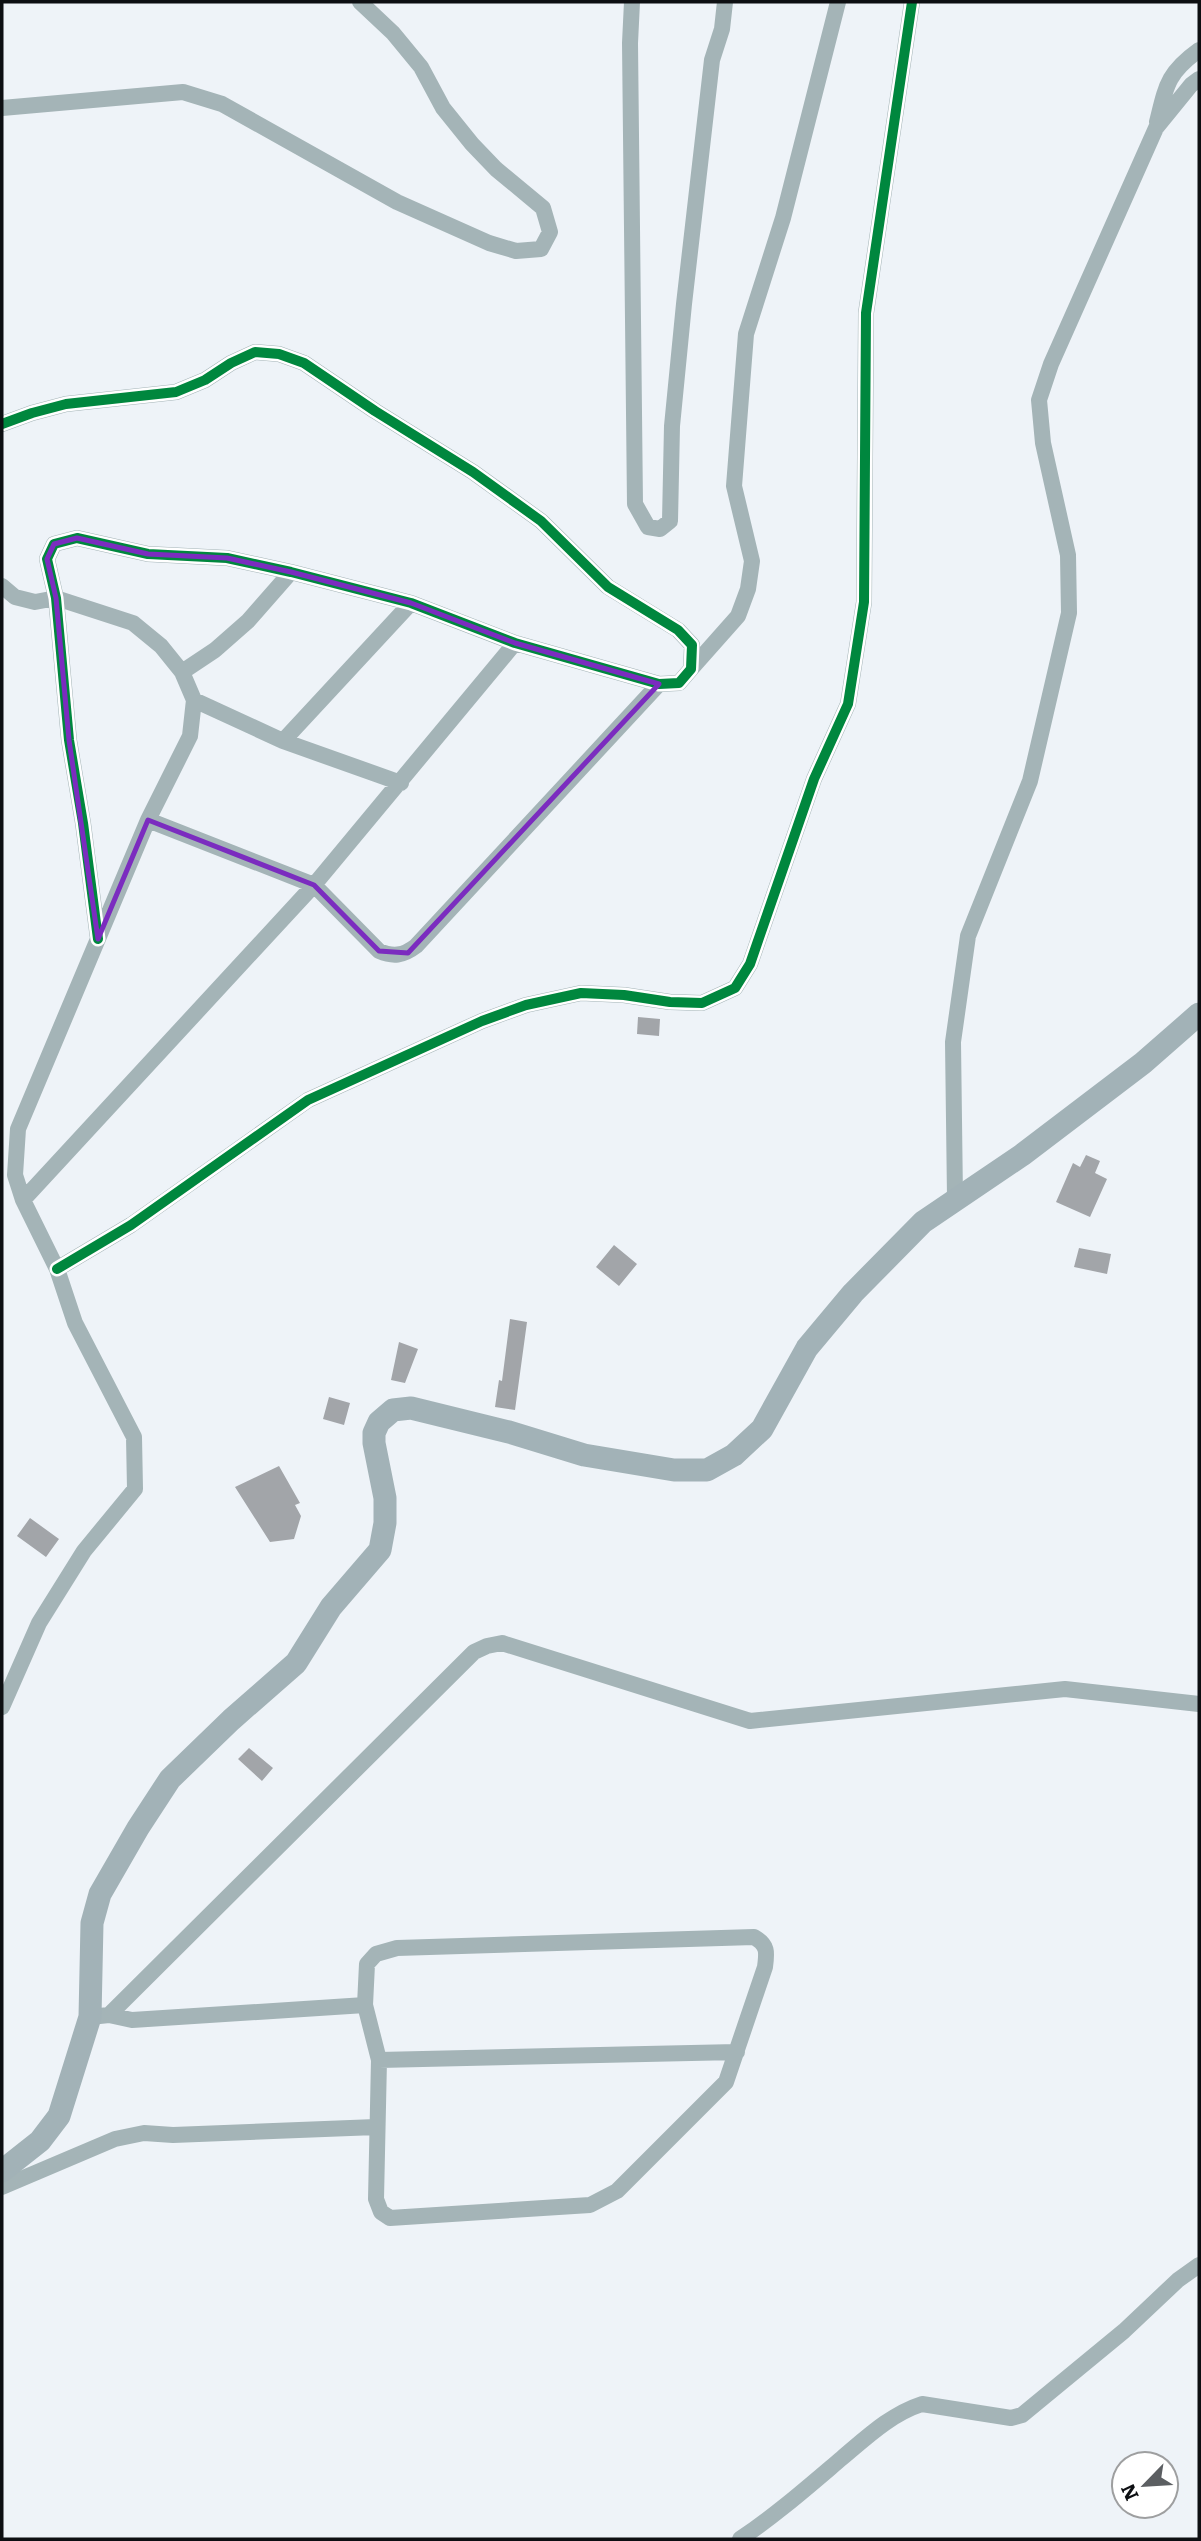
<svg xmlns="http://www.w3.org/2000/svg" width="1201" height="2541" font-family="Literata,serif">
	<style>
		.building { fill: #a2a5a9 }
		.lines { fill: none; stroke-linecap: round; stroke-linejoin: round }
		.minor { stroke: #a4b4b7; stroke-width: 16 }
		.secondary { stroke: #a2b2b7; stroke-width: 23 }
		.cycleway-casing { stroke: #fff; stroke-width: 15 }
		.cycleway { stroke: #00873e; stroke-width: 10 }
		.marked { fill: none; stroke: #7b2cbf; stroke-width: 5; stroke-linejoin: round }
	</style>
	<rect width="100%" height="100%" fill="#eef3f8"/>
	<path class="building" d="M638,1017L660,1019L659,1036L637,1034Z
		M1086,1155L1100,1161L1095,1173L1107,1179L1090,1217L1056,1202L1073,1163L1080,1167Z
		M614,1245L637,1264L619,1286L596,1267Z
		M1079,1248L1111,1254L1107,1274L1074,1267Z
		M510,1319L527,1322L515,1410L495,1407L499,1380L502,1381Z
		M399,1342L418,1349L405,1383L391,1380Z
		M329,1397L350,1403L344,1425L323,1419Z
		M279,1466L300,1503L295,1505L301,1516L294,1539L270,1542L235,1487Z
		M30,1518L59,1539L46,1557L17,1536Z
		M249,1748L273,1768L262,1781L238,1759Z"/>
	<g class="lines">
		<path class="minor" d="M632,2L630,43L635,504L648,527L660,529L670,521L672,426L684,304L712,60L722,29L725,2
			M2,108L183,92L222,104L397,202L489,243L516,251L541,249L550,232L543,208L496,169L472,144L443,108L421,67L393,33L360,2
			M1157,122C1166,86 1167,73 1199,50
			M2,424L32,413L66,404L176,392L205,380L231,363L255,352L279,354L304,363L375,411L473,472L541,521L608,587L678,630L692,645L691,669L679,683L659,684L515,643L411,603L291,572L227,558L148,554L77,538L54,544L47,559L56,598L69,740L83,823L98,939
			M2,586L15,597L35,602L56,598L133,623L161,646L182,672L194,700L190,736L148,820L18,1129L15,1175L23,1200L57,1269L75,1323L134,1437L135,1489L84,1551L39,1623L2,1707
			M691,669L738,616L748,589L752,561L734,486L746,334L783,218L838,2
			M182,672L215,650L248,621L291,572
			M194,700L283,741L401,783
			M283,741L411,603
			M148,820L314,885L379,951C393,957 403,956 416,946L659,684
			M955,1198L953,1042L968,936L1030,781L1069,613L1068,555L1043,443L1039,400L1051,364L1156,128L1191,85L1199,79
			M23,1200L314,885L515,643
			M57,1269L131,1225L308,1100L482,1021L526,1005L581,993L624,995L670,1002L702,1003L735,988L750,964L814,779L848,704L864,602L866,313L912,2
			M754,1937C768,1945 767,1952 765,1967L726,2082L617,2191L590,2205L390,2218L381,2212L376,2199L379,2060L365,2005L367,1964L376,1954L397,1948Z
			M109,2015L132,2020L365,2005
			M90,2017L109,2015L474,1652L487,1646L502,1643L750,1721L1065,1689L1199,1704
			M379,2060L737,2052
			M2,2187L115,2139L144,2133L173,2135L376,2127
			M740,2539C776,2515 809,2486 842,2458C867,2437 891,2414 922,2404L1011,2418L1022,2415L1124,2331L1178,2280L1199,2265"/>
		<path class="secondary" d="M2,2171L40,2141L59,2116L90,2017L92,1923L100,1894L138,1828L170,1779L231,1720L296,1663L331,1607L380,1550L385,1523V1498L374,1443V1433L379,1422L393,1410L411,1408L509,1432L584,1455L674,1470H707L734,1455L762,1429L807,1348L853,1293L923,1222L1022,1155L1143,1063L1199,1014"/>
		<defs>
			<path id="cycleway" d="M2,424L32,413L66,404L176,392L205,380L231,363L255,352L279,354L304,363L375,411L473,472L541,521L608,587L678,630L692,645L691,669L679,683L659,684L515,643L411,603L291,572L227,558L148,554L77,538L54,544L47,559L56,598L69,740L83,823L98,939
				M57,1269L131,1225L308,1100L482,1021L526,1005L581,993L624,995L670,1002L702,1003L735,988L750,964L814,779L848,704L864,602L866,313L912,2"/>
		</defs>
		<use href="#cycleway" class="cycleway-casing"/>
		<use href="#cycleway" class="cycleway"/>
	</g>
	<path class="marked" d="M77,538L148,554L227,558L291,572L411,603L515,643L659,684L408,953L379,951L314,885L148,820L98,939L69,740L56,598L47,559L54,544Z"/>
	<rect width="1201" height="2541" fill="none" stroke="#0d0f12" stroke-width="7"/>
	<g transform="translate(1145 2485) rotate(245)"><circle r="33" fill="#ffffff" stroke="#9e9fa0" stroke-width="2"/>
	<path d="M0-5L12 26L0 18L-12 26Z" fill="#5c5f62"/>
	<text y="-10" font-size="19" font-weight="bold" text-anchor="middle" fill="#0d0f12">N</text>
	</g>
</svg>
